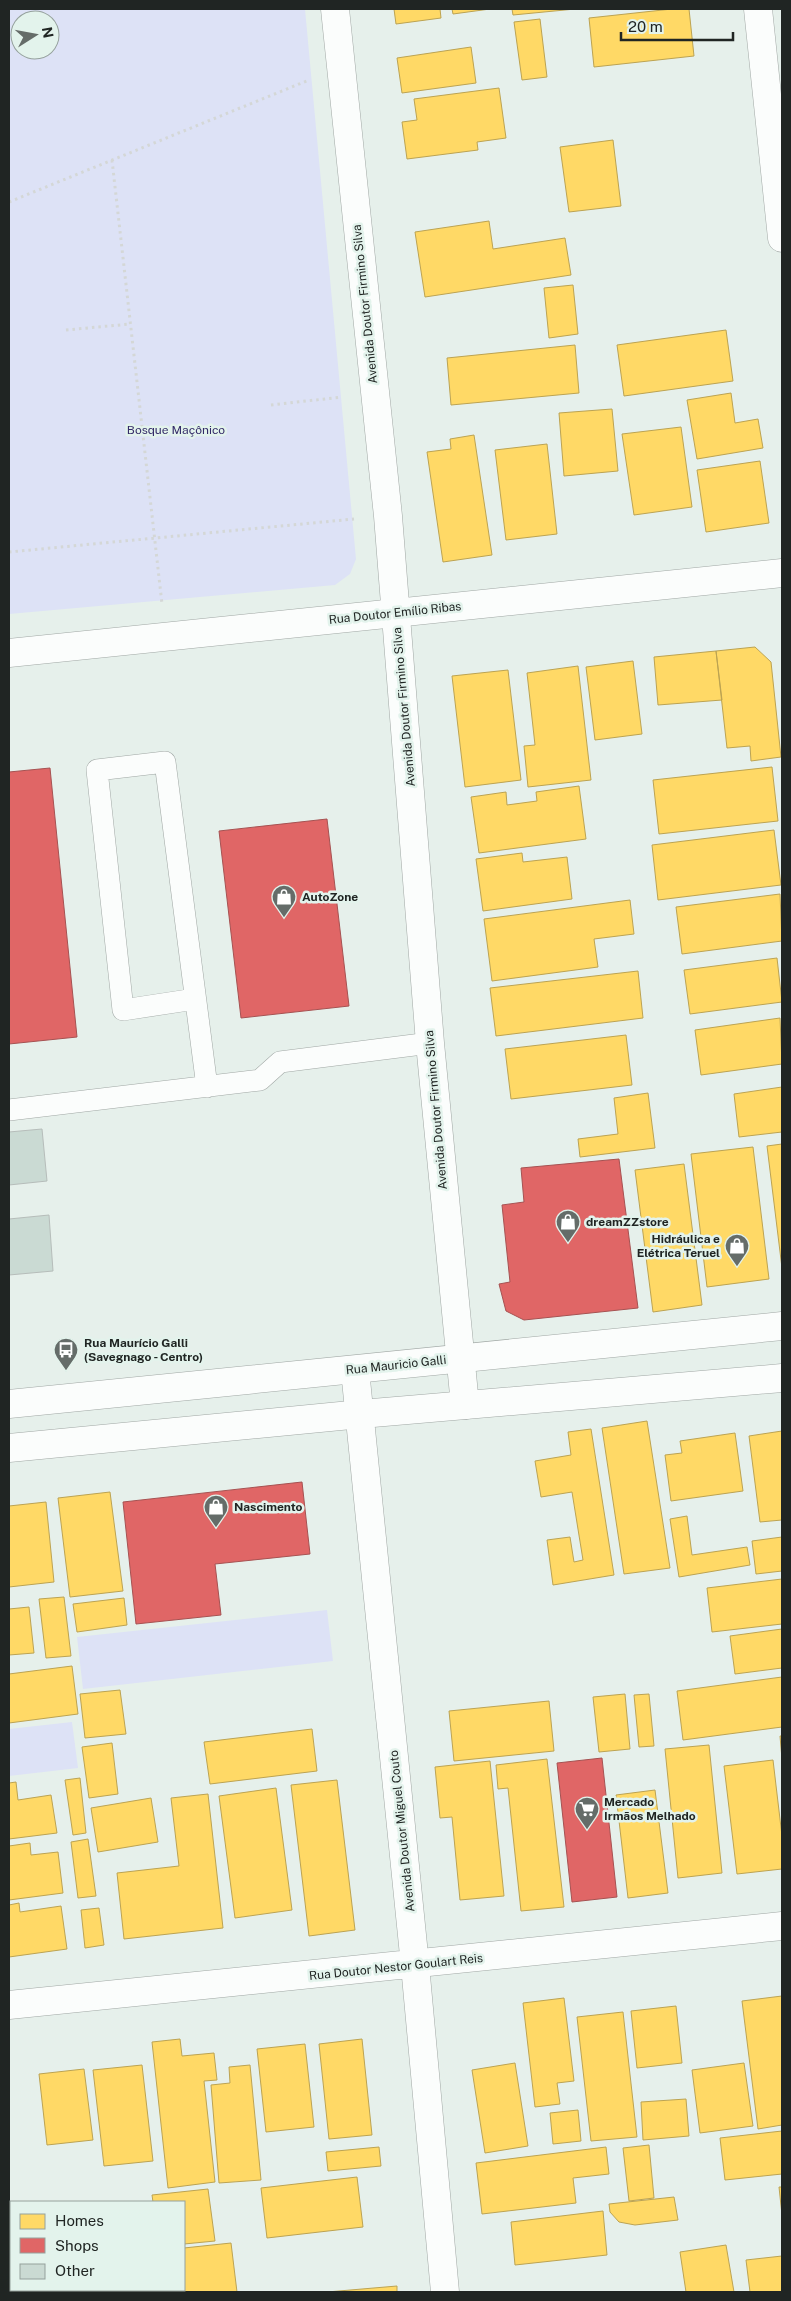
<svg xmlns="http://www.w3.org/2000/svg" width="791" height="2301" font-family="'Public Sans',sans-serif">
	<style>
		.green { fill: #dde2f6; fill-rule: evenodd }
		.homes { fill: #ffd966; stroke: #bca352 }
		.shops { fill: #e06666; stroke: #a65252 }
		.building { fill: #cadad3; stroke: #b6bdba }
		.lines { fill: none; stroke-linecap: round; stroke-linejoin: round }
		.lane-casing { stroke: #a0a7a4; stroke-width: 22 }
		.street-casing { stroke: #a0a7a4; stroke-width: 29 }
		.secondary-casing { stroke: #a0a7a4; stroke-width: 29 }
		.primary-casing { stroke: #a0a7a4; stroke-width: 29 }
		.path { stroke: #d4d7d6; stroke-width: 3; stroke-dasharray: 2.5 4; stroke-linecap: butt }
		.lane { stroke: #fbfdfc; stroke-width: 21 }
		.street { stroke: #fbfdfc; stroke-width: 28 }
		.secondary { stroke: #fbfdfc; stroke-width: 28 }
		.primary { stroke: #fbfdfc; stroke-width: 28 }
		.labels { text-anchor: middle; stroke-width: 5; stroke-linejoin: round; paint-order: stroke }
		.street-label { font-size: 12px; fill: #202523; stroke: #e3f3ec }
		.park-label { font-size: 12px; fill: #332a68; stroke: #e3f3ec }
		.poi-label { font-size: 12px; font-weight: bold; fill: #202523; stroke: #e3f3ec; text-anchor: start }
	</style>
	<rect width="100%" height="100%" fill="#e6f0eb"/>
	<path class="green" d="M9,9H305L356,559L350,574L335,585L9,614ZM20,20H50V50H20Z
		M327,1610L333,1661L83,1689L77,1637Z
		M72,1722L78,1768L9,1776V1729Z"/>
	<path class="homes" d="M394,9H440L441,18L396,24Z
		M452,9H490L453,14Z
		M512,9H575L513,15Z
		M672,9H689L694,56L594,67L589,18Z
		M540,19L547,77L522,80L514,22Z
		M471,47L476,83L402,93L397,58Z
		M499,88L506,138L477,142L478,150L407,159L402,122L417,120L414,99Z
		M613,140L621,206L569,212L560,147Z
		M489,221L493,249L565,238L571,275L425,297L415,232Z
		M573,285L578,334L549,338L544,288Z
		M726,330L733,381L624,396L617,345Z
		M575,345L579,393L451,405L447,358Z
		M731,393L735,423L758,419L763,448L697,459L687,400Z
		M612,409L618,471L564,476L559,413Z
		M681,427L692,507L634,515L622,434Z
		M474,435L492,555L443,562L427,452L451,449L450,439Z
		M547,444L557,534L506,540L495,450Z
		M760,461L769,523L706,532L697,470Z
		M755,647L771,662L781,757L751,761L750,746L727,748L716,651Z
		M716,651L722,700L658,705L654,657Z
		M633,661L642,734L595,740L586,667Z
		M578,666L591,780L528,787L524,746L535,745L527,673Z
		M508,670L521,780L465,787L452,676Z
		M772,767L778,821L659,834L653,780Z
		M579,786L586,839L479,853L471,797L506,792L507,805L537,801L536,792Z
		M774,830L781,885L658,900L652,845Z
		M522,853L523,862L567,857L572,899L483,911L476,859Z
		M780,894L782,941L682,954L676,907Z
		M630,900L634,934L594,939L598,967L492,981L484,919Z
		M777,958L782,1002L690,1014L684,970Z
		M638,971L643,1018L496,1036L490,988Z
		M780,1018L782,1064L701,1075L695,1030Z
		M626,1035L632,1085L511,1099L505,1049Z
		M782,1087V1132L739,1137L734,1094Z
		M648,1093L655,1148L580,1157L578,1139L618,1134L614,1098Z
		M782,1144V1268L767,1146Z
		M753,1147L769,1279L707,1287L691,1154Z
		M684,1164L702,1305L653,1312L635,1170Z
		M647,1421L670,1568L624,1574L602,1428Z
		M591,1429L614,1575L553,1585L547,1540L570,1537L574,1562L583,1560L572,1492L541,1497L535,1461L571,1455L568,1432Z
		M782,1431V1520L760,1522L749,1436Z
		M735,1433L743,1491L671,1501L665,1455L682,1453L680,1441Z
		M110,1492L123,1591L70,1597L58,1498Z
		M46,1502L54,1582L9,1587V1506Z
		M687,1516L692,1555L747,1547L750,1565L679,1577L670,1519Z
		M782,1537V1571L756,1574L752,1541Z
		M782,1579V1624L712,1632L707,1588Z
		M64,1597L71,1656L46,1658L39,1599Z
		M124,1598L127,1625L77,1632L73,1604Z
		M29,1607L34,1653L9,1655V1609Z
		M782,1629V1668L735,1674L730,1636Z
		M72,1666L78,1714L9,1723V1674Z
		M782,1677V1727L683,1740L677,1691Z
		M120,1690L126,1734L85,1738L80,1694Z
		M625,1694L630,1749L599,1752L593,1697Z
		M649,1694L654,1746L639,1747L634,1695Z
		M549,1701L554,1751L454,1761L449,1711Z
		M312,1729L317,1771L210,1784L204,1742Z
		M780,1736H782V1759Z
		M112,1743L118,1794L89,1798L82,1747Z
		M709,1745L722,1873L678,1878L665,1749Z
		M547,1759L564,1907L521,1911L508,1788L498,1789L496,1765Z
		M773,1760L782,1836V1869L737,1874L724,1766Z
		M490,1761L504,1896L460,1900L452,1817L440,1818L435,1767Z
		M80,1778L86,1833L73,1835L65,1780Z
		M337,1780L355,1930L309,1936L291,1785Z
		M16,1782L18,1800L51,1795L57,1833L9,1839V1783Z
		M276,1788L292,1910L235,1918L219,1796Z
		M655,1790L668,1893L628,1898L616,1795Z
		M208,1794L223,1928L124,1939L117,1873L179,1866L171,1798Z
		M151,1798L158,1842L98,1852L91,1808Z
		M88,1839L96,1896L78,1898L71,1842Z
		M30,1843L31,1855L58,1852L63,1893L9,1900V1846Z
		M19,1903L20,1912L61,1906L67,1949L9,1957V1905Z
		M99,1908L104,1945L85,1948L81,1910Z
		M782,1996V2125L758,2129L742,2001Z
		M564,1998L574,2081L557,2083L560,2104L535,2107L523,2003Z
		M676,2006L682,2063L637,2068L631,2011Z
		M623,2012L637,2137L591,2141L577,2017Z
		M180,2039L182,2056L214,2053L217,2080L204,2081L215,2182L168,2188L152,2042Z
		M362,2039L372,2135L329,2139L319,2044Z
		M305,2044L314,2127L266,2132L257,2049Z
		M515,2063L528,2146L485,2153L472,2070Z
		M744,2063L753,2126L700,2133L692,2070Z
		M142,2065L153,2161L104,2166L93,2070Z
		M250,2065L261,2180L219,2183L211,2085L230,2083L229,2067Z
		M84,2069L93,2140L47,2145L39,2074Z
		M686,2099L689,2136L643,2140L641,2102Z
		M578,2110L581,2141L553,2144L550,2113Z
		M782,2131V2174L725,2180L720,2138Z
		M649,2145L654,2198L629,2201L623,2148Z
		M379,2147L381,2166L328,2171L326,2152Z
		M606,2147L609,2174L573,2178L576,2203L482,2214L476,2163Z
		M357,2177L363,2227L267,2238L261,2188Z
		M779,2187H782V2215Z
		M208,2189L215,2241L184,2244V2202H153L152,2195Z
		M674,2197L678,2220L635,2225L619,2222L610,2212L609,2204Z
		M603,2211L607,2255L515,2265L511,2222Z
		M9,2213H11V2252L9,2253Z
		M231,2243L237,2292H174V2290H184V2248Z
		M726,2245L734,2292H686L680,2252Z
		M782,2256V2292H750L746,2260Z
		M9,2270H11V2290H112V2292H9Z
		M397,2286V2292H327Z"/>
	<path class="shops" d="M50,768L77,1037L9,1044V772Z
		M327,819L349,1006L241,1018L219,831Z
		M619,1159L638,1308L524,1320L506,1311L499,1284L510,1282L502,1205L524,1202L521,1168Z
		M302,1482L310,1554L215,1564L221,1615L136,1624L123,1502Z
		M602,1758L617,1897L572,1902L557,1763Z"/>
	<path class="building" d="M42,1129L47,1181L9,1185V1132Z
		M49,1215L53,1271L9,1275V1219Z"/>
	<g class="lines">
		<defs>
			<path id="lane" d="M195,999L123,1010L97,770L165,762L207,1087
				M9,1110L260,1080L280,1062L430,1043"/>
			<path id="street" d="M335,9L388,516L430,1043L465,1405
				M758,9L782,238
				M355,1370L415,1965L445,2292
				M9,2005L782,1926"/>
			<path id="secondary" d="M9,653L782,573"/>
			<path id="primary" d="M9,1404L782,1326
				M9,1448L361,1414L782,1378"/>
		</defs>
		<use href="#lane" class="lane-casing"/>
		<use href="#street" class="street-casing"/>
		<use href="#secondary" class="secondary-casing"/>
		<use href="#primary" class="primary-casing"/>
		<path class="path" d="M112,160L162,604
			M9,202L309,80
			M66,330L130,324
			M271,405L342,397
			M9,552L354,519"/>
		<use href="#lane" class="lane"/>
		<use href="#street" class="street"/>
		<use href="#secondary" class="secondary"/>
		<use href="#primary" class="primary"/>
	</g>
	<defs>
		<symbol id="shop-pin" viewBox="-11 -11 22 30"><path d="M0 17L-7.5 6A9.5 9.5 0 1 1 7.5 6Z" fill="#656c69" stroke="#e3f3ec"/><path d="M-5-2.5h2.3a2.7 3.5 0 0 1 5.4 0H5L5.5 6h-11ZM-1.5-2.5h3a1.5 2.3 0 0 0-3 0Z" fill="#fff"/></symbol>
		<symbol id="bus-pin" viewBox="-11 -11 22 30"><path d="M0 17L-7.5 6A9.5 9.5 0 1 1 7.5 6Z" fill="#656c69" stroke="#e3f3ec"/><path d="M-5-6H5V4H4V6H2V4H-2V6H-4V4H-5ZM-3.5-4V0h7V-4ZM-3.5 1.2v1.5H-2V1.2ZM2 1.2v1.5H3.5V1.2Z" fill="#fff"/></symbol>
		<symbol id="supermarket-pin" viewBox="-11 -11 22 30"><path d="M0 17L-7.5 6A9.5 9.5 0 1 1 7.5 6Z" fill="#656c69" stroke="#e3f3ec"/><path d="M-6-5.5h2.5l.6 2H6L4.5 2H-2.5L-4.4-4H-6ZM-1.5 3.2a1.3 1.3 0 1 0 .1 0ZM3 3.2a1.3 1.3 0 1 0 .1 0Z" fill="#fff"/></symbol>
	</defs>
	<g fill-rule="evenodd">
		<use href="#shop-pin" x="270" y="883" width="28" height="38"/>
		<use href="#shop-pin" x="554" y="1208" width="28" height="38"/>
		<use href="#shop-pin" x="723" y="1232" width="28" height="38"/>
		<use href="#bus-pin" x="52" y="1336" width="28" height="38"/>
		<use href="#shop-pin" x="202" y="1493" width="28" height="38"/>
		<use href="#supermarket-pin" x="573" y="1795" width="28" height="38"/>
	</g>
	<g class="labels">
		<g class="street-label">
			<text transform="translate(365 304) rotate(-96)" y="4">Avenida Doutor Firmino Silva</text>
			<text transform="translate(395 613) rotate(-6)" y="4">Rua Doutor Emílio Ribas</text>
			<text transform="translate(404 707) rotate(-95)" y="4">Avenida Doutor Firmino Silva</text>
			<text transform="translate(436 1110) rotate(-95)" y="4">Avenida Doutor Firmino Silva</text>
			<text transform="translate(396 1365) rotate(-6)" y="4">Rua Mauricio Galli</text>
			<text transform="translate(402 1831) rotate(-96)" y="4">Avenida Doutor Miguel Couto</text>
			<text transform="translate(396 1967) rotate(-6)" y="4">Rua Doutor Nestor Goulart Reis</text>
		</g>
		<g class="park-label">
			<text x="176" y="434">Bosque Maçônico</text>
		</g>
		<g class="poi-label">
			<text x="302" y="901">AutoZone</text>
			<text x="586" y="1226">dreamZZstore</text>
			<text x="720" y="1243" text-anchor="end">Hidráulica e<tspan x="720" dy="14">Elétrica Teruel</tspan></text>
			<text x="84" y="1347">Rua Maurício Galli<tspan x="84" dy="14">(Savegnago - Centro)</tspan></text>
			<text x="234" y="1511">Nascimento</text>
			<text x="604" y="1806">Mercado<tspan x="604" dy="14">Irmãos Melhado</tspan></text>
		</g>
	</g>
	<rect width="791" height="2301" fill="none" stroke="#202523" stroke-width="20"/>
	<rect x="10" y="2201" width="175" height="90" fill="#e3f3ec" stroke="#95a19c"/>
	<rect x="20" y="2214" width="25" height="15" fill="#ffd966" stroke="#95a19c"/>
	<text x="55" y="2226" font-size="15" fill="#202523">Homes</text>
	<rect x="20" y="2238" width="25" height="15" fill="#e06666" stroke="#95a19c"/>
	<text x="55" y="2251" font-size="15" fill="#202523">Shops</text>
	<rect x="20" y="2264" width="25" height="15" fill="#cadad3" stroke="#95a19c"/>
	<text x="55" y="2276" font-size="15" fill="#202523">Other</text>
	<g transform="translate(35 35) rotate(79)"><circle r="24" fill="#e3f3ec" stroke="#95a19c"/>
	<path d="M0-4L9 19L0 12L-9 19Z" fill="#656c69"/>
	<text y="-8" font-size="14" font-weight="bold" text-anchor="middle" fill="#202523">N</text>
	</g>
	<path d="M621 32v8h112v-8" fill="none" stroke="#202523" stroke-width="2.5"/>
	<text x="628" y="32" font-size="15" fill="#202523" stroke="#e3f3ec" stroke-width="4" paint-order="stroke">20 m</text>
</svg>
